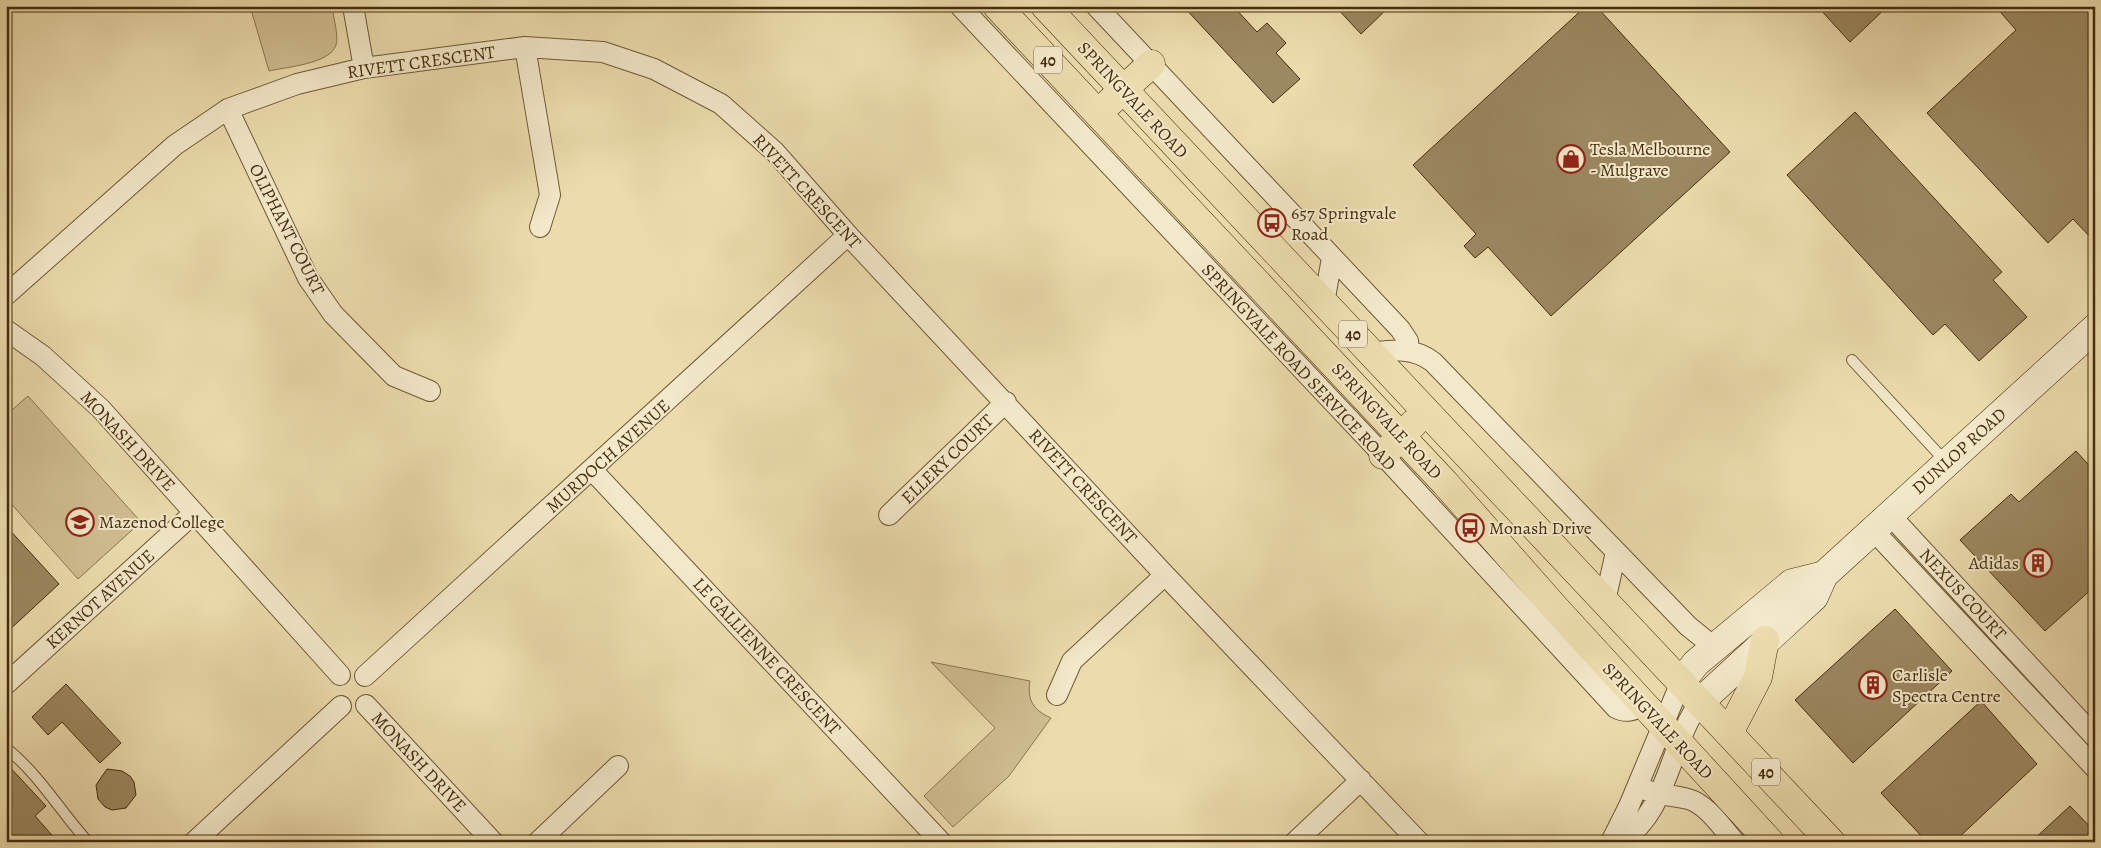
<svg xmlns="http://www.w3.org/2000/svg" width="2101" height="848" font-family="Alegreya,serif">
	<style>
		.green { fill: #d0be92; stroke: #8a7650 }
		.building { fill: #9c8861; stroke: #452d0e }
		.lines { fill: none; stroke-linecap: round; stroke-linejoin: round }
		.lane-casing { stroke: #6f5936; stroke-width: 12 }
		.street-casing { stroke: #6f5936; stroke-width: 22 }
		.secondary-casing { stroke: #452d0e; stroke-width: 29 }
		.highway-casing { stroke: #452d0e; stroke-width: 29 }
		.lane { stroke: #f3e8ca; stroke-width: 10 }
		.street { stroke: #f3e8ca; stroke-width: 20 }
		.secondary { stroke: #f3e8ca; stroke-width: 28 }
		.highway { stroke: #ecdcad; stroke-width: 28 }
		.labels { text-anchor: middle; stroke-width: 4; stroke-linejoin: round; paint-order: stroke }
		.shield { fill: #f3e8ca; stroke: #796546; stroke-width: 1 }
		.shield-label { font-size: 16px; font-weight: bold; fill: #452d0e }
		.street-label { font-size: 18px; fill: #452d0e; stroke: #f3e8ca }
		.poi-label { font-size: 18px; fill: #452d0e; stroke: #f3e8ca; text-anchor: start }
	</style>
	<rect width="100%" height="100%" fill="#ecdcad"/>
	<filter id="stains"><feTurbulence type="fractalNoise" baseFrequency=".004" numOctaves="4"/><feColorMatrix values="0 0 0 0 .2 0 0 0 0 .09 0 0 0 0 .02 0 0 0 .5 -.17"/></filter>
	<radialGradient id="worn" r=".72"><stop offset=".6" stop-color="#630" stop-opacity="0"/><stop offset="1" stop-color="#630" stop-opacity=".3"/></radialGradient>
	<path class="green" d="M250,6H332C333,17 339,35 336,45C330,64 286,67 269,71Z
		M28,396L141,522L78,579L6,498V415Z
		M931,662L1030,681C1027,700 1033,710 1051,718L1009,776L953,827L924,796L995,728Z"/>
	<path class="building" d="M1183,6H1233L1257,32L1267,23L1286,43L1276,53L1300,79L1273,103Z
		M1335,6H1390L1361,34Z
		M1586,6H1596L1730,152L1551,316L1488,247L1475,258L1464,246L1476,234L1413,165Z
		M1817,6H1888L1850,42Z
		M1995,6H2095V242L2073,219L2048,243L1927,113L2016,30Z
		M1855,112L2002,272L1993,280L2027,317L1979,361L1945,324L1933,335L1787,175Z
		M2076,451L2095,472V586L2045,631L1960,540L2011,494L2019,502Z
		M6,526L59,584L6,633Z
		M1895,609L1952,671L1853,763L1795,700Z
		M66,684L121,743L100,763L62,722L48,735L32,717Z
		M1981,701L2037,764L1954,842H1927L1881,793Z
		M6,763L46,806L35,816L58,842H6Z
		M107,769L122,771L130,776L134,782L136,795L126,808L112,810L105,807L98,799L96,785Z
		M2070,806L2095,832V842H2031Z"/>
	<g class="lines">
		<defs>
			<path id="lane" d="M1852,360L1946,462
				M6,748C39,774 60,811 88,842"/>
			<path id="street" d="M353,6L364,68
				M960,6L1383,455L1616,708C1626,713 1633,711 1643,705
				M1096,6L1400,329L1408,341L1409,350
				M525,47L550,195L540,227
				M228,109L308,278L333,314L394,376L430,391
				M6,295L175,145L228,109L297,84L364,68L525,47L603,52L654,69L721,104L775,152L848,235L1165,575L1419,842
				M1324,303L1332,258
				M6,330L43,356L101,409L340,675
				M1371,353C1394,350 1413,347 1433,362L1688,626L1714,647
				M593,471L941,842
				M889,515L1006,402
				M1890,515L2095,737
				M1873,530L2095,768
				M1605,601L1616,552
				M365,676L848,235
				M6,684L194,513
				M1057,695L1072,661L1165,575
				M366,705L493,842
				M1646,790C1660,796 1674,795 1688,799C1707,804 1722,828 1735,842
				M194,842L341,706
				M538,842L618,766
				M1295,842L1361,780
				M1611,842L1629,806L1681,682
				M1619,842C1668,815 1669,744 1700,702"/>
			<path id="secondary" d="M1681,682L1696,663L1792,583L1824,575
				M1700,702L1814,597L1824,575L2095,328"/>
			<path id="highway" d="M997,6L1445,483L1557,610L1770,842
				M1045,6L1831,842
				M1110,102L1151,64
				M1383,455L1414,423
				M1729,733L1758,677L1765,640"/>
		</defs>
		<use href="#lane" class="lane-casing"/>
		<use href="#street" class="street-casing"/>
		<use href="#secondary" class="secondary-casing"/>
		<use href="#highway" class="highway-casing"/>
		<use href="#lane" class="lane"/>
		<use href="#street" class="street"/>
		<use href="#secondary" class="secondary"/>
		<use href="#highway" class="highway"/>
	</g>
	<defs>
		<symbol id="shop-ring" viewBox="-11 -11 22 22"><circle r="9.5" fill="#f3e8ca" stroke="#8f2418" stroke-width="1.5"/><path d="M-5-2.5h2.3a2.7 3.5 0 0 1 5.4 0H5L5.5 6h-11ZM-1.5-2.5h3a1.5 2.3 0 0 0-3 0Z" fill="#8f2418"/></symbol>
		<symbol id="bus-ring" viewBox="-11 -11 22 22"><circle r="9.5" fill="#f3e8ca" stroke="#8f2418" stroke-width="1.5"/><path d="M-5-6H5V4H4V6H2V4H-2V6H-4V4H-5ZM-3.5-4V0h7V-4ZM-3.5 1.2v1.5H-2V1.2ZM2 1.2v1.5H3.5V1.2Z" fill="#8f2418"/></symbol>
		<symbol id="school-ring" viewBox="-11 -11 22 22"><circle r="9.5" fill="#f3e8ca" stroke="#8f2418" stroke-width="1.5"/><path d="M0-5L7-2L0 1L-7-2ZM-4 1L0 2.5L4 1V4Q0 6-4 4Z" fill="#8f2418"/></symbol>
		<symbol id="building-ring" viewBox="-11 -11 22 22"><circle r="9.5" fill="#f3e8ca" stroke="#8f2418" stroke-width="1.5"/><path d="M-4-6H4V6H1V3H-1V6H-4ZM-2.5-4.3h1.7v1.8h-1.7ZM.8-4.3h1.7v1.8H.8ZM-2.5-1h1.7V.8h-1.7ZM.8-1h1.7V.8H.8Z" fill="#8f2418"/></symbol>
	</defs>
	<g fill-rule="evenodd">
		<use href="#shop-ring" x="1555" y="143" width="32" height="32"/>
		<use href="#bus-ring" x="1256" y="207" width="32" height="32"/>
		<use href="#school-ring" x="64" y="506" width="32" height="32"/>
		<use href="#bus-ring" x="1454" y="512" width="32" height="32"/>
		<use href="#building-ring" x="2022" y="547" width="32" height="32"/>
		<use href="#building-ring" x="1857" y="669" width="32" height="32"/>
	</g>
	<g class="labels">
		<g class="shield">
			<rect x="1034" y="46.5" width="28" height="27" rx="4"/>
			<rect x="1339" y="320.5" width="28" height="27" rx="4"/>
			<rect x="1752" y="758.5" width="28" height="27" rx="4"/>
		</g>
		<g class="shield-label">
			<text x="1048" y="66">40</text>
			<text x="1353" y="340">40</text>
			<text x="1766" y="778">40</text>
		</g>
		<g class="street-label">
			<text transform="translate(421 62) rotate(-8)" y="6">RIVETT CRESCENT</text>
			<text transform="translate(1133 100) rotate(47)" y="6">SPRINGVALE ROAD</text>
			<text transform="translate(807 191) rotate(47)" y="6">RIVETT CRESCENT</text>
			<text transform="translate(287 229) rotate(63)" y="6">OLIPHANT COURT</text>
			<text transform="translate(1299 367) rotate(47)" y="6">SPRINGVALE ROAD SERVICE ROAD</text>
			<text transform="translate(1387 421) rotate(47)" y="6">SPRINGVALE ROAD</text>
			<text transform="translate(128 441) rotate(47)" y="6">MONASH DRIVE</text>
			<text transform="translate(1959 451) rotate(-42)" y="6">DUNLOP ROAD</text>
			<text transform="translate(608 456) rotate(-42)" y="6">MURDOCH AVENUE</text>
			<text transform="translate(947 459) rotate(-44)" y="6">ELLERY COURT</text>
			<text transform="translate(1083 486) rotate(47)" y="6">RIVETT CRESCENT</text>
			<text transform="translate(1963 594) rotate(47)" y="6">NEXUS COURT</text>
			<text transform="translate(100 599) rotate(-42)" y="6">KERNOT AVENUE</text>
			<text transform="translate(767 656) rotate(47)" y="6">LE GALLIENNE CRESCENT</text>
			<text transform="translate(1658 721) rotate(47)" y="6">SPRINGVALE ROAD</text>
			<text transform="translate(419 762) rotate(47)" y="6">MONASH DRIVE</text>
		</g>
		<g class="poi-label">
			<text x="1590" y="155">Tesla Melbourne<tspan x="1590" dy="21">- Mulgrave</tspan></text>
			<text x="1291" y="219">657 Springvale<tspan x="1291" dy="21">Road</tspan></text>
			<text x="99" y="528">Mazenod College</text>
			<text x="1489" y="534">Monash Drive</text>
			<text x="2019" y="569" text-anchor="end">Adidas</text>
			<text x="1892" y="681">Carlisle<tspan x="1892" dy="21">Spectra Centre</tspan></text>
		</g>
	</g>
	<rect width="2101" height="848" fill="none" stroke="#ecdcad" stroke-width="25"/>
	<rect x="8" y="8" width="2086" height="833" fill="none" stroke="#452d0e" stroke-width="2.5"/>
	<rect x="12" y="12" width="2076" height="823" fill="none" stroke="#452d0e"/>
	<rect width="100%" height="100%" filter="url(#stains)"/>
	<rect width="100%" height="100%" fill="url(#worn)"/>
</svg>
